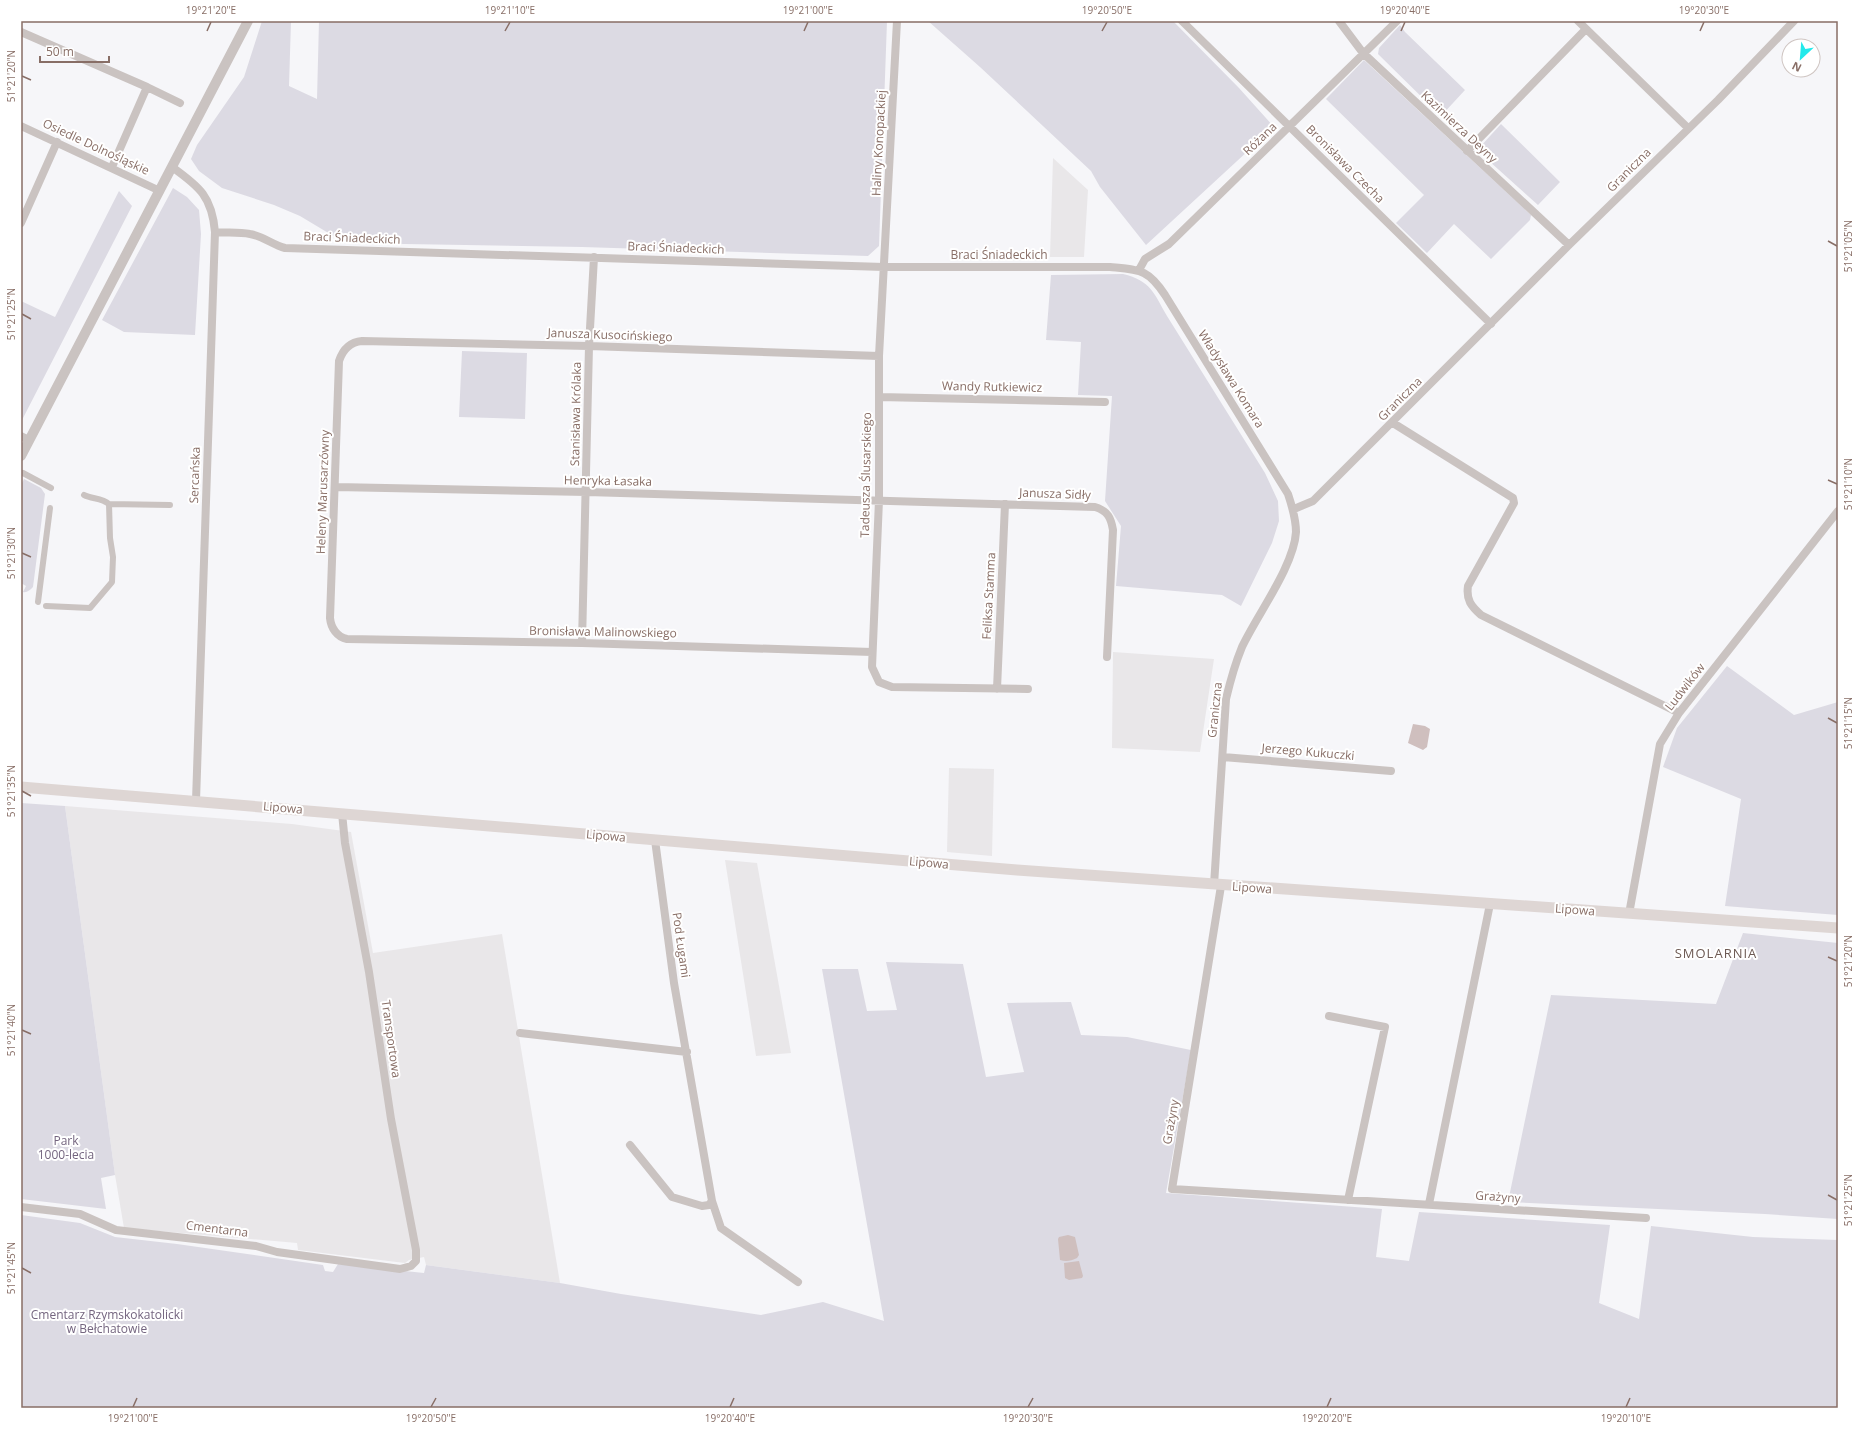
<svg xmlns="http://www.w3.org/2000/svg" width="1859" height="1429" font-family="'Open Sans',sans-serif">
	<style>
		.built { fill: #e9e7e9 }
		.green { fill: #dcdae3 }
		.water { fill: #cfbfbe }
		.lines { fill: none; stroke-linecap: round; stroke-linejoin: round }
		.pedestrian { stroke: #cac3c1; stroke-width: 6 }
		.minor { stroke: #cac3c1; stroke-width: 8 }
		.tertiary { stroke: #cac3c1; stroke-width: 10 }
		.secondary { stroke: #ded6d4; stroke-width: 11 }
		.ticks { fill: none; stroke: #886e66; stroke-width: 1.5 }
		.labels { text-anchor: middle; stroke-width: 4; stroke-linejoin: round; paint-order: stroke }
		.street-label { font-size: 12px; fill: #886e66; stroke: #fff }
		.park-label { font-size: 12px; fill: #74657f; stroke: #fff }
		.neighbourhood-label { font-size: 13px; letter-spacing: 1px; fill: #6d5a54; stroke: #fff }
		.neatline { fill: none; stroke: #886e66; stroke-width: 1.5 }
		.ticks-label { font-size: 10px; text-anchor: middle; fill: #886e66 }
	</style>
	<rect width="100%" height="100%" fill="#f6f6f9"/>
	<path class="built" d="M1053,158L1088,190L1084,257H1050Z
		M1113,652L1214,659L1200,752L1112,748Z
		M949,768L994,769L992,856L947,852Z
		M65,806L292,824L351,832L373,953L502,934L560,1283L426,1265L424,1257L409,1260L405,1263L298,1250L297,1243L124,1228L115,1175Z
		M725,860L757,863L791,1053L756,1056Z"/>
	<path class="green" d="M262,21H291L289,86L317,99L319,21H887L879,246L868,256L582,247L345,243L300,216L274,205L222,188L199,171L191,159L197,145L244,77Z
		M928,21H1173L1239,88L1274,127L1146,245L1100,187L1091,171L980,67Z
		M1400,25L1405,32L1465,90L1441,116L1378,54L1379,48Z
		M1364,60L1531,215L1530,220L1491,259L1454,224L1427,253L1396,223L1424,195L1326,99Z
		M1501,124L1560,182L1538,205L1479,152L1480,147Z
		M173,188L187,197L199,210L201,234L195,335L124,332L102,320Z
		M119,191L132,206L21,422V301L55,317Z
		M1123,274C1151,281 1154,293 1167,316L1265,473L1278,501L1279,521L1272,543L1241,606L1222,595L1116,586L1121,526L1105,501L1112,396L1078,395L1081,342L1046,340L1051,275Z
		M462,351L527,353L525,419L459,417Z
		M24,479L41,488L45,494L33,587C30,590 27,593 23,592L26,586L21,583V485Z
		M1727,666L1794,715L1838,702V915L1725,906L1741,799L1663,767L1677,728Z
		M21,803L65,806L115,1175L101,1178L106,1209L21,1199Z
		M1743,933L1838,943V1219L1765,1214L1508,1202L1551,995L1716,1004Z
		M886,962L963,964L986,1077L1024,1072L1007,1003L1071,1002L1081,1035L1127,1037L1191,1050L1166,1193L1382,1209L1376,1257L1409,1261L1419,1212L1610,1225L1599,1303L1639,1319L1651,1226L1753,1237L1838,1240V1408H21V1215L80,1223L115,1237L177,1244L323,1265L325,1271L333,1272L338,1264L424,1273L426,1265L560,1283L621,1294L761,1315L823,1302L884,1321L822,969H858L867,1011L897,1010Z"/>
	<path class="water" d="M1413,724L1425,726L1430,729L1427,747L1423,750L1408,743Z
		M1068,1235L1075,1237L1079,1255L1077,1258C1071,1261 1066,1262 1060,1260L1058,1239L1059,1237Z
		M1079,1261L1083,1276L1082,1278L1069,1280L1065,1278L1064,1263Z"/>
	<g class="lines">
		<path class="pedestrian" d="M23,473L51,488
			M84,495C92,499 102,498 109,504L170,505
			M38,602L50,508
			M46,606L90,608L112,582L113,557L110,538L109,504"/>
		<path class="minor" d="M897,21L879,356V500L872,667L879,682L892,687L1028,689
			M1182,21L1491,324
			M1339,21L1363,53L1569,245
			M1578,21L1688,128
			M21,32L147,87L112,167
			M147,87L180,103
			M21,126L160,191
			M1467,151L1586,29
			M172,167C200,187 212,197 215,232L196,801
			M21,223L57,142
			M215,232C227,233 239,232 250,234C263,236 273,245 285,248L884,267H1110C1140,270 1148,269 1165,295L1288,494C1292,506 1296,519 1296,532C1294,566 1257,615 1242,647C1235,664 1230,682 1226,699L1214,885
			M1139,270L1145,259L1169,244L1397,21
			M879,397L1105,402
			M1393,423L1513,498L1514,503L1468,586C1466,600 1471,606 1481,615L1679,713
			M21,436L29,440
			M336,487L587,492L1095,507C1108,511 1111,518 1113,530L1107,657
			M1294,509L1313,501L1569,245L1718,100L1794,21
			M582,643L589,346L594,257
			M872,652L582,643L347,639C337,637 331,628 330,618L339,361C343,349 350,342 362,341L589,346L879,356
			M997,689L1005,504
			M1223,757L1391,771
			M1221,886L1172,1189L1646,1218
			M1629,914L1660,744L1679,713L1838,511
			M1329,1016L1385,1027L1348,1200
			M520,1033L687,1052
			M630,1145L672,1197L702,1206L709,1205L712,1201L674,983L655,840
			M712,1201L721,1228L798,1282
			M1429,1204L1490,904
			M21,1207L80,1214L116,1230L256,1246L277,1252L400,1269L411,1266L416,1261V1250L391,1119L369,972L345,843L342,813"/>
		<path class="tertiary" d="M21,456L248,21"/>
		<path class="secondary" d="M21,787L1017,870L1838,928"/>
	</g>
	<path class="ticks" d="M207,31L211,22M505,31L510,22M804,31L808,22M1102,31L1107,22M1401,31L1405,22M1700,31L1704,22M22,76L31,80M1828,241L1837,246M22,314L31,319M1828,480L1837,484M22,553L31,557M1828,718L1837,723M22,791L31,796M1828,957L1837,961M22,1030L31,1034M1828,1195L1837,1200M22,1268L31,1273M133,1407L137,1398M431,1407L436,1398M730,1407L734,1398M1028,1407L1033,1398M1327,1407L1331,1398M1626,1407L1630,1398"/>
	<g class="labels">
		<g class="street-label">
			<text transform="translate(1459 127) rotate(43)" y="4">Kazimierza Deyny</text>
			<text transform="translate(1260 139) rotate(-44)" y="4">Różana</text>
			<text transform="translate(879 143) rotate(-87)" y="4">Haliny Konopackiej</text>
			<text transform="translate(96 147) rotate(25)" y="4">Osiedle Dolnośląskie</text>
			<text transform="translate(1345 164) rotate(45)" y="4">Bronisława Czecha</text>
			<text transform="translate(1629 170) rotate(-45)" y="4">Graniczna</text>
			<text transform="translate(352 238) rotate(2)" y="4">Braci Śniadeckich</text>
			<text transform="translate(676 248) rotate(2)" y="4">Braci Śniadeckich</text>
			<text x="999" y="259">Braci Śniadeckich</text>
			<text transform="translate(610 335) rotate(2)" y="4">Janusza Kusocińskiego</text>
			<text transform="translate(1231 379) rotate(58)" y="4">Władysława Komara</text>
			<text transform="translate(992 387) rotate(1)" y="4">Wandy Rutkiewicz</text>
			<text transform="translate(1400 399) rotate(-45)" y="4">Graniczna</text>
			<text transform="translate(576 414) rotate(-89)" y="4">Stanisława Królaka</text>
			<text transform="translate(195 475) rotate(-88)" y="4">Sercańska</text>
			<text transform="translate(866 475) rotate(-89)" y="4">Tadeusza Ślusarskiego</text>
			<text transform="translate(608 481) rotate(1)" y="4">Henryka Łasaka</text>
			<text transform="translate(323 492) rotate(-88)" y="4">Heleny Marusarzówny</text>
			<text transform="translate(1055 494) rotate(2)" y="4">Janusza Sidły</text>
			<text transform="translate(989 596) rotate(-87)" y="4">Feliksa Stamma</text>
			<text transform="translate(603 632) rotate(1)" y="4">Bronisława Malinowskiego</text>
			<text transform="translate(1685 687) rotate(-52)" y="4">Ludwików</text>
			<text transform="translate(1215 710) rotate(-84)" y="4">Graniczna</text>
			<text transform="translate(1308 752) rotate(5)" y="4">Jerzego Kukuczki</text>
			<text transform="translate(283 808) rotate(5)" y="4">Lipowa</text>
			<text transform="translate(606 836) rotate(5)" y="4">Lipowa</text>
			<text transform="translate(929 863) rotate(5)" y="4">Lipowa</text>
			<text transform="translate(1252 888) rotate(4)" y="4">Lipowa</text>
			<text transform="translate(1575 910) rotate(4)" y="4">Lipowa</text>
			<text transform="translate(681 945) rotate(82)" y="4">Pod Ługami</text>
			<text transform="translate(391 1039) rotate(82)" y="4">Transportowa</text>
			<text transform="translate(1171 1122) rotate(-80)" y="4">Grażyny</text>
			<text transform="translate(1498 1197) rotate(4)" y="4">Grażyny</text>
			<text transform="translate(217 1229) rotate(7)" y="4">Cmentarna</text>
		</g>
		<g class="park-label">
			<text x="66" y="1145">Park<tspan x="66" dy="14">1000-lecia</tspan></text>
			<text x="107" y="1319">Cmentarz Rzymskokatolicki<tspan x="107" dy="14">w Bełchatowie</tspan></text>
		</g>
		<g class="neighbourhood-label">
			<text x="1716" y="958">SMOLARNIA</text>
		</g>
	</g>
	<rect width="1859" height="1429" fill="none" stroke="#ffffff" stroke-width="44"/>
	<g transform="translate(1801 58) rotate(206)"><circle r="19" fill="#ffffff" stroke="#cfc5c2"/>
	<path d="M0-3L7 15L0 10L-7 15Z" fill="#23e9eb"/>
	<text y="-6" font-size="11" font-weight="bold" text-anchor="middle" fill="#886e66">N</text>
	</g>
	<path d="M40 56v6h69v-6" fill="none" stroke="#886e66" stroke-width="2"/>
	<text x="46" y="56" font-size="12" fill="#886e66" stroke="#ffffff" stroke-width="3" paint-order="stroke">50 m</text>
	<rect x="22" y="22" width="1815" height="1385" class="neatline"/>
	<g class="ticks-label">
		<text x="211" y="14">19°21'20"E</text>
		<text x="510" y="14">19°21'10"E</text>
		<text x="808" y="14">19°21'00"E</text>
		<text x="1107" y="14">19°20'50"E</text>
		<text x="1405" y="14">19°20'40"E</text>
		<text x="1704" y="14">19°20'30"E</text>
		<text transform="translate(11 76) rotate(-90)" y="4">51°21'20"N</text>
		<text transform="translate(1848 246) rotate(-90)" y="4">51°21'05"N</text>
		<text transform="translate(11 314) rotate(-90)" y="4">51°21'25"N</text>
		<text transform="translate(1848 484) rotate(-90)" y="4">51°21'10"N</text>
		<text transform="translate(11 553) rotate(-90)" y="4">51°21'30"N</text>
		<text transform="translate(1848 723) rotate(-90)" y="4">51°21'15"N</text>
		<text transform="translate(11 791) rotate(-90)" y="4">51°21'35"N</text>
		<text transform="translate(1848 961) rotate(-90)" y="4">51°21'20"N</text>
		<text transform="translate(11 1030) rotate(-90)" y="4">51°21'40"N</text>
		<text transform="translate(1848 1200) rotate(-90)" y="4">51°21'25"N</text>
		<text transform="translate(11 1268) rotate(-90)" y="4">51°21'45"N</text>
		<text x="133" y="1422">19°21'00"E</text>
		<text x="431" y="1422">19°20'50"E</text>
		<text x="730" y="1422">19°20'40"E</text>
		<text x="1028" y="1422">19°20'30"E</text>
		<text x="1327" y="1422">19°20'20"E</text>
		<text x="1626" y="1422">19°20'10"E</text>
	</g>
</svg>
